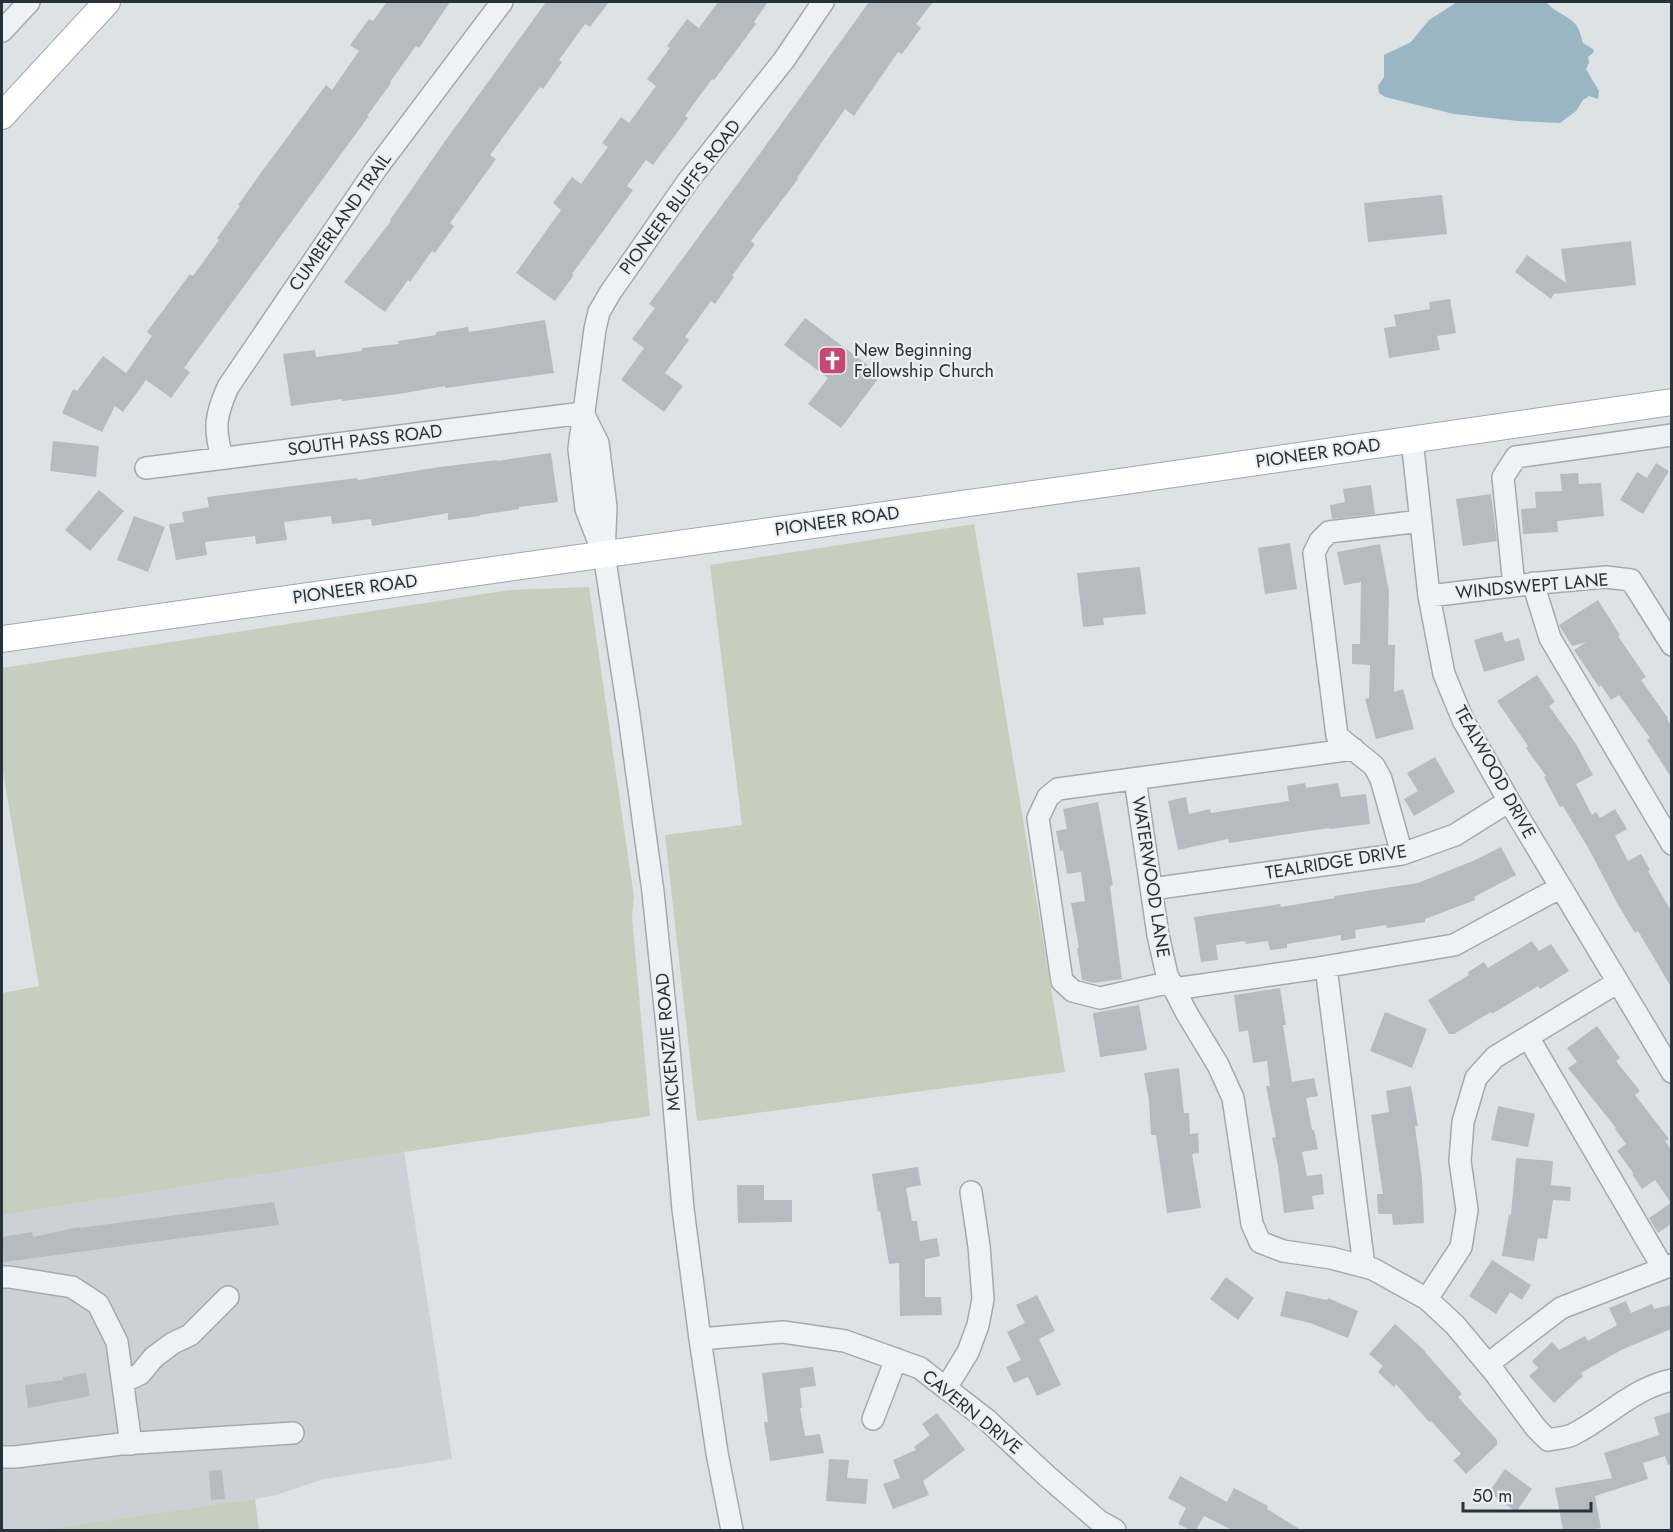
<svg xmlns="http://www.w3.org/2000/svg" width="1673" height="1532" font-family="Jost,sans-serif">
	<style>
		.built { fill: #cbd1d6 }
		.green { fill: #c5cfbe }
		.water { fill: #9ab5c3 }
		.building { fill: #b4bcc2 }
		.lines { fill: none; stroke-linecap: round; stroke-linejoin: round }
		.minor-casing { stroke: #a3aaae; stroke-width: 24 }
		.major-casing { stroke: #9da8b0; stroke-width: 28 }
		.minor { stroke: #eff2f4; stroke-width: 21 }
		.major { stroke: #fff; stroke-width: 26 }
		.labels { text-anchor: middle; stroke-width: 4.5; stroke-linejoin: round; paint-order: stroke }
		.street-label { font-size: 18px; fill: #27323a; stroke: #ecf0f3 }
		.poi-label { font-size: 18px; fill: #27323a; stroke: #ecf0f3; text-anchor: start }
	</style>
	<rect width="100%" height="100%" fill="#dde2e5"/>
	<path class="built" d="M404,1152L452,1459L324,1479L276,1495L255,1499L40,1530H2V1215Z"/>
	<path class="green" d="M974,524L1065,1072L697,1121L665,835L742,825L710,565Z
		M589,587L634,897L632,917L650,1116L404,1152L2,1215V993L39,986L2,766V668L510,590Z
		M255,1499L259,1530H40Z"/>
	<path class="water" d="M1457,2H1546C1554,12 1571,17 1576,25C1580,30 1581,37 1583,43L1593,49L1594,52L1588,57L1589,63L1586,69L1599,91L1598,99L1589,96L1583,100L1576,111L1560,123L1518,121L1454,114L1385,97L1379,93L1378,86L1384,77V55L1411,42L1429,20Z"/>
	<path class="building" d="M387,2H450L419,48L416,46L390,82L391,83L367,116H369L184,368L190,372L171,398L146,380L123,412L115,406L102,432L62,413L73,389L77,391L103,356L126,373L152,336L147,332L190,274L193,276L219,240L217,238L240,206L238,205L260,174L326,85L332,90L359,51L350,45L369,19L373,21Z
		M546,2H609L590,27L585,24L559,60L562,62L543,89L540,87L490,155L496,159L450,223L454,226L435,253L432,251L410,282L408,280L385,312L344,282L391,221L390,220L443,144Z
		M718,2H768L754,22L756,24L714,80L712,79L685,116L688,118L653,165L646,160L627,186L633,190L572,274L574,275L555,301L516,273L561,210L553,203L572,177L581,184L608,147L602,143L621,117L629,123L656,86L647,79L670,48L667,46L687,19L699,28Z
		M869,2H933L916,24L921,28L902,54L898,52L854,116L845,109L797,178L798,179L751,241L755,244L732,276L734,277L715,304L711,301L685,337L689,340L665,373L683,386L664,412L621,380L644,348L632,339L655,308L649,304L761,152Z
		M1442,195L1447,234L1368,242L1364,203Z
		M1631,241L1636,285L1554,294L1551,299L1515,272L1527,255L1566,283L1561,249Z
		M1450,299L1456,333L1437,336L1440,350L1389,358L1384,328L1396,326L1394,315L1430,309L1429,302Z
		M805,318L881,375L841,428L808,404L828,378L784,345Z
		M545,320L554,373L445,388V386L399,394L342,401V399L291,406L283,354L315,350L316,357L362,351V348L399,344L398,341L436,335V332L468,327L469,332Z
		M53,441L99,446L96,477L50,471Z
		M551,453L558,502L519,507V509L480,515V516L448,520V513L372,526L371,519L332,524L331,516L284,522L287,540L256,544L255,536L205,542L207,555L176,560L169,524L184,522L182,512L209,507L207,497L357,478L358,480L440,467L497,460V461Z
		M1656,463L1669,471L1643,514L1620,500L1637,472L1647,478Z
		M1578,473L1579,484L1601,483L1604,516L1557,521L1558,532L1523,534L1521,509L1536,508L1535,492L1562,491L1560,474Z
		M1371,485L1375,514L1332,519L1330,505L1345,502L1343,489Z
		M99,490L124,511L90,551L65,530Z
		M1491,494L1497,541L1463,546L1456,499Z
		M134,516L165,527L148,572L117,560Z
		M1290,543L1297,589L1265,594L1258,548Z
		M1380,544L1389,592L1388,645H1395L1394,692L1403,689L1414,729L1376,739L1365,699L1369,698L1370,665L1352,664V644H1360L1361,582L1344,585L1337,552Z
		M1140,567L1146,614L1103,618L1104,625L1083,627L1077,573Z
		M1598,600L1620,635L1618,636L1646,677L1641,680L1668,718L1667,719L1671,726V777L1647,740L1650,738L1619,695L1611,700L1601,685L1599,687L1574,650L1586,642L1572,646L1560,627L1559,625Z
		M1502,632L1505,642L1519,638L1525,660L1484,672L1474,640Z
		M1537,675L1555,702L1549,706L1576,744L1593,775L1576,784L1592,815L1596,812L1600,818L1615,809L1627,829L1615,836L1628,861L1641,854L1650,870L1648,871L1671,911V987L1638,931L1635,933L1617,903L1590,851L1563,806L1560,807L1544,777L1546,776L1526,748L1528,746L1497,701Z
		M1435,757L1455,792L1414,816L1404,799L1418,791L1407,773Z
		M1305,783L1306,788L1338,783L1341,797L1366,794L1370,824L1330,829L1329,828L1229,843L1228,839L1178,850L1168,801L1186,797L1189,814L1210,809L1211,813L1289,801L1287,786Z
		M1098,802L1113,885L1110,886L1122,979L1094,983L1082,980L1077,948H1079L1071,903L1085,901L1081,872L1067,874L1063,850L1060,851L1056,831L1067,829L1063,809Z
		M1501,847L1516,875L1474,897L1475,900L1425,919V922L1387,928L1386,925L1355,930L1356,938L1341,941V935L1287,944V948L1270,950L1268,941L1246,944L1245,941L1216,945L1218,960L1201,962L1194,917L1280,904L1281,907L1335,898L1334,896L1418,883L1473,861Z
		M1532,941L1539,951L1551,944L1569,971L1540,989L1538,986L1492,1014L1491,1012L1454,1034H1449L1428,1000L1469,975L1468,972L1484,962L1488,968Z
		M1280,988L1286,1025H1283L1292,1082L1314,1078L1318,1096L1306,1098L1312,1130H1314L1318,1149L1302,1152L1307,1176L1322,1174L1324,1194L1312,1196L1314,1209L1284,1213L1278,1166L1272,1138L1276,1137L1266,1086H1270L1267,1061L1253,1063L1248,1030L1239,1032L1234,995Z
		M1139,1005L1147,1050L1100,1057L1093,1013Z
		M1385,1012L1427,1029L1412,1068L1370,1051Z
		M1597,1026L1620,1058L1616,1061L1640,1091L1635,1095L1669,1139L1665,1141L1671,1150V1224L1658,1233L1649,1218L1671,1203L1655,1180L1642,1189L1632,1174H1634L1617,1151L1626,1144L1615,1129L1616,1128L1568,1068L1577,1062L1567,1048Z
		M1179,1068L1184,1113H1189L1190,1134L1198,1133L1199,1153L1192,1154L1201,1208L1167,1213L1156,1135H1151L1149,1101L1144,1073Z
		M1411,1086L1418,1126H1415L1422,1178L1424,1223L1393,1225L1392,1214H1378L1377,1194H1383L1371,1115L1389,1112L1386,1091Z
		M1498,1106L1535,1114L1528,1147L1491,1140Z
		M1516,1158L1553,1161L1551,1185L1571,1187L1570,1201L1553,1200L1547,1239L1538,1238L1534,1261L1502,1256L1509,1214L1511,1215Z
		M918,1167L921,1185L906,1188L912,1221H917L920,1241L937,1238L940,1256L925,1259V1297H941L942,1315L900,1316L899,1263L889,1264L880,1211L878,1212L872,1174Z
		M737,1185H764V1200H792V1222L738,1223Z
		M274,1202L279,1225L4,1262L2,1237L32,1232L33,1237L79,1227V1228Z
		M1492,1260L1531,1285L1522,1300L1510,1292L1496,1314L1469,1296Z
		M1226,1277L1254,1298L1238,1320L1210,1299Z
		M1286,1291L1327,1300L1328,1298L1358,1311L1348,1338L1310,1323L1280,1316Z
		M1037,1295L1055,1331L1039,1339L1061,1385L1037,1396L1028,1377L1014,1383L1006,1367L1021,1360L1007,1332L1025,1323L1016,1305Z
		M1626,1301L1631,1313L1652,1304L1654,1309L1671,1305V1329L1621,1350L1581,1373L1583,1376L1554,1403L1529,1376L1538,1368L1532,1361L1552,1342L1559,1350L1585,1336L1588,1341L1617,1325L1609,1308Z
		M1395,1324L1425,1351V1352L1462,1394L1458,1397L1497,1440V1445L1466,1474L1453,1460L1461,1454L1431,1421L1429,1422L1396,1384L1394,1387L1378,1372L1383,1366L1369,1354Z
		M813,1367L816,1386L800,1388L802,1408H800L805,1436L820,1434L824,1453L770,1461L764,1422H768L762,1373Z
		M86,1373L90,1396L28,1408L25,1385L63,1380V1377Z
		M1671,1412V1464L1668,1465L1665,1456L1643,1463L1648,1479L1595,1496L1601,1528L1585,1530H1563L1555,1488L1612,1478L1604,1453L1659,1435L1654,1417Z
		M937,1413L965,1450L923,1481L929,1495L893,1509L883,1484L900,1478L893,1460L916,1450L914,1447L930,1435L922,1424Z
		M829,1459L849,1460L847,1478L868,1479L866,1504L826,1501Z
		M1505,1469L1532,1489L1516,1512L1489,1492Z
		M222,1470L225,1499L211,1500L209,1471Z
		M1180,1476L1227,1502L1234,1488L1268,1506L1267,1509L1301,1530H1232L1204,1516L1196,1530H1190L1178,1524L1186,1508L1168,1498Z"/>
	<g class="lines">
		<defs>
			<path id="minor" d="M2,31L29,2
				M583,413L598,443L606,507L604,554L629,716L653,892L668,1036L683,1209L700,1339L717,1453L732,1530
				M1412,439L1429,596L1444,674L1463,720L1509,801L1672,1072
				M222,458C214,428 215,416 228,387L376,169L502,2
				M146,468L583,413
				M600,545L586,509L579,449L595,329L599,312L610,293L688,181L784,60L823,2
				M1533,583L1550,638L1672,844
				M1514,586L1503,477L1516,457L1672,435
				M1429,596L1539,583L1606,577L1631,580L1672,645
				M1135,779L1158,935L1167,975L1186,1012L1218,1065L1233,1098L1252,1224L1260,1242L1283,1251L1331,1258L1373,1269L1427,1299L1455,1325L1495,1373L1536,1428L1548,1440C1556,1438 1565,1438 1572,1435C1606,1418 1633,1388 1672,1380
				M1402,854L1381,779L1374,766L1337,736L1314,553L1320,541L1329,532L1421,521
				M1152,889L1402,854L1455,835L1509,801
				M1326,967L1364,1266
				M1171,982L1100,998L1073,991L1062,981L1038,818L1048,797L1058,789L1354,749
				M1174,989L1312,969L1454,945L1561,887
				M1528,1037L1663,1268
				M2,1277H9L72,1287L98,1304L117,1342L131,1444
				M1427,1299L1461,1247L1467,1210L1460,1161L1463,1122L1476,1078L1495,1057L1618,982
				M700,1339L783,1332L845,1341L920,1368L987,1420L1048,1477L1099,1521L1115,1530
				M1488,1364L1561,1308L1672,1265
				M123,1382L140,1374L154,1357L173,1343L190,1335L228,1297
				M946,1388L968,1352L978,1325L983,1299L979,1246L971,1192
				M873,1419L896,1359
				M2,1457H15L121,1444L293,1433"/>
			<path id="major" d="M2,116L107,2
				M2,639L1119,482L1672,402"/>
		</defs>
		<use href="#minor" class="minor-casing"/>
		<use href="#major" class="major-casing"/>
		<use href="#minor" class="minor"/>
		<use href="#major" class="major"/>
	</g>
	<defs>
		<symbol id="church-square" viewBox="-11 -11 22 22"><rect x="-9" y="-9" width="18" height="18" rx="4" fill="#c34972" stroke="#ecf0f3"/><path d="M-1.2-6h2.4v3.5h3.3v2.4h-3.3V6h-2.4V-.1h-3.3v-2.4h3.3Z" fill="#fff"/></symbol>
	</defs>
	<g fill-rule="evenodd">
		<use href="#church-square" x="816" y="344" width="33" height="33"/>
	</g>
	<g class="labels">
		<g class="street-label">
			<text transform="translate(680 197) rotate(-53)" y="6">PIONEER BLUFFS ROAD</text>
			<text transform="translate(340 222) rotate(-55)" y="6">CUMBERLAND TRAIL</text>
			<text transform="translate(365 440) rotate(-7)" y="6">SOUTH PASS ROAD</text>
			<text transform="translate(1318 453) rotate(-8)" y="6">PIONEER ROAD</text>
			<text transform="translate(837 521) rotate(-8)" y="6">PIONEER ROAD</text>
			<text transform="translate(1532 586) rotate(-5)" y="6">WINDSWEPT LANE</text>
			<text transform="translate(355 589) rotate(-8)" y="6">PIONEER ROAD</text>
			<text transform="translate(1495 772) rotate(61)" y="6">TEALWOOD DRIVE</text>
			<text transform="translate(1336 862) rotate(-9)" y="6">TEALRIDGE DRIVE</text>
			<text transform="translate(1151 877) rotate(81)" y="6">WATERWOOD LANE</text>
			<text transform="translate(668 1042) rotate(-95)" y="6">MCKENZIE ROAD</text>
			<text transform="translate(972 1412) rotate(39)" y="6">CAVERN DRIVE</text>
		</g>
		<g class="poi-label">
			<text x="854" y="356">New Beginning<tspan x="854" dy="21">Fellowship Church</tspan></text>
		</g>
	</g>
	<rect width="1673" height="1532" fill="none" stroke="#27323a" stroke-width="6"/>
	<path d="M1463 1502v9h128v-9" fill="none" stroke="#27323a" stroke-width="3"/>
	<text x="1472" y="1502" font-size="18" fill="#27323a" stroke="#ecf0f3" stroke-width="4.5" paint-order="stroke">50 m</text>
</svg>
